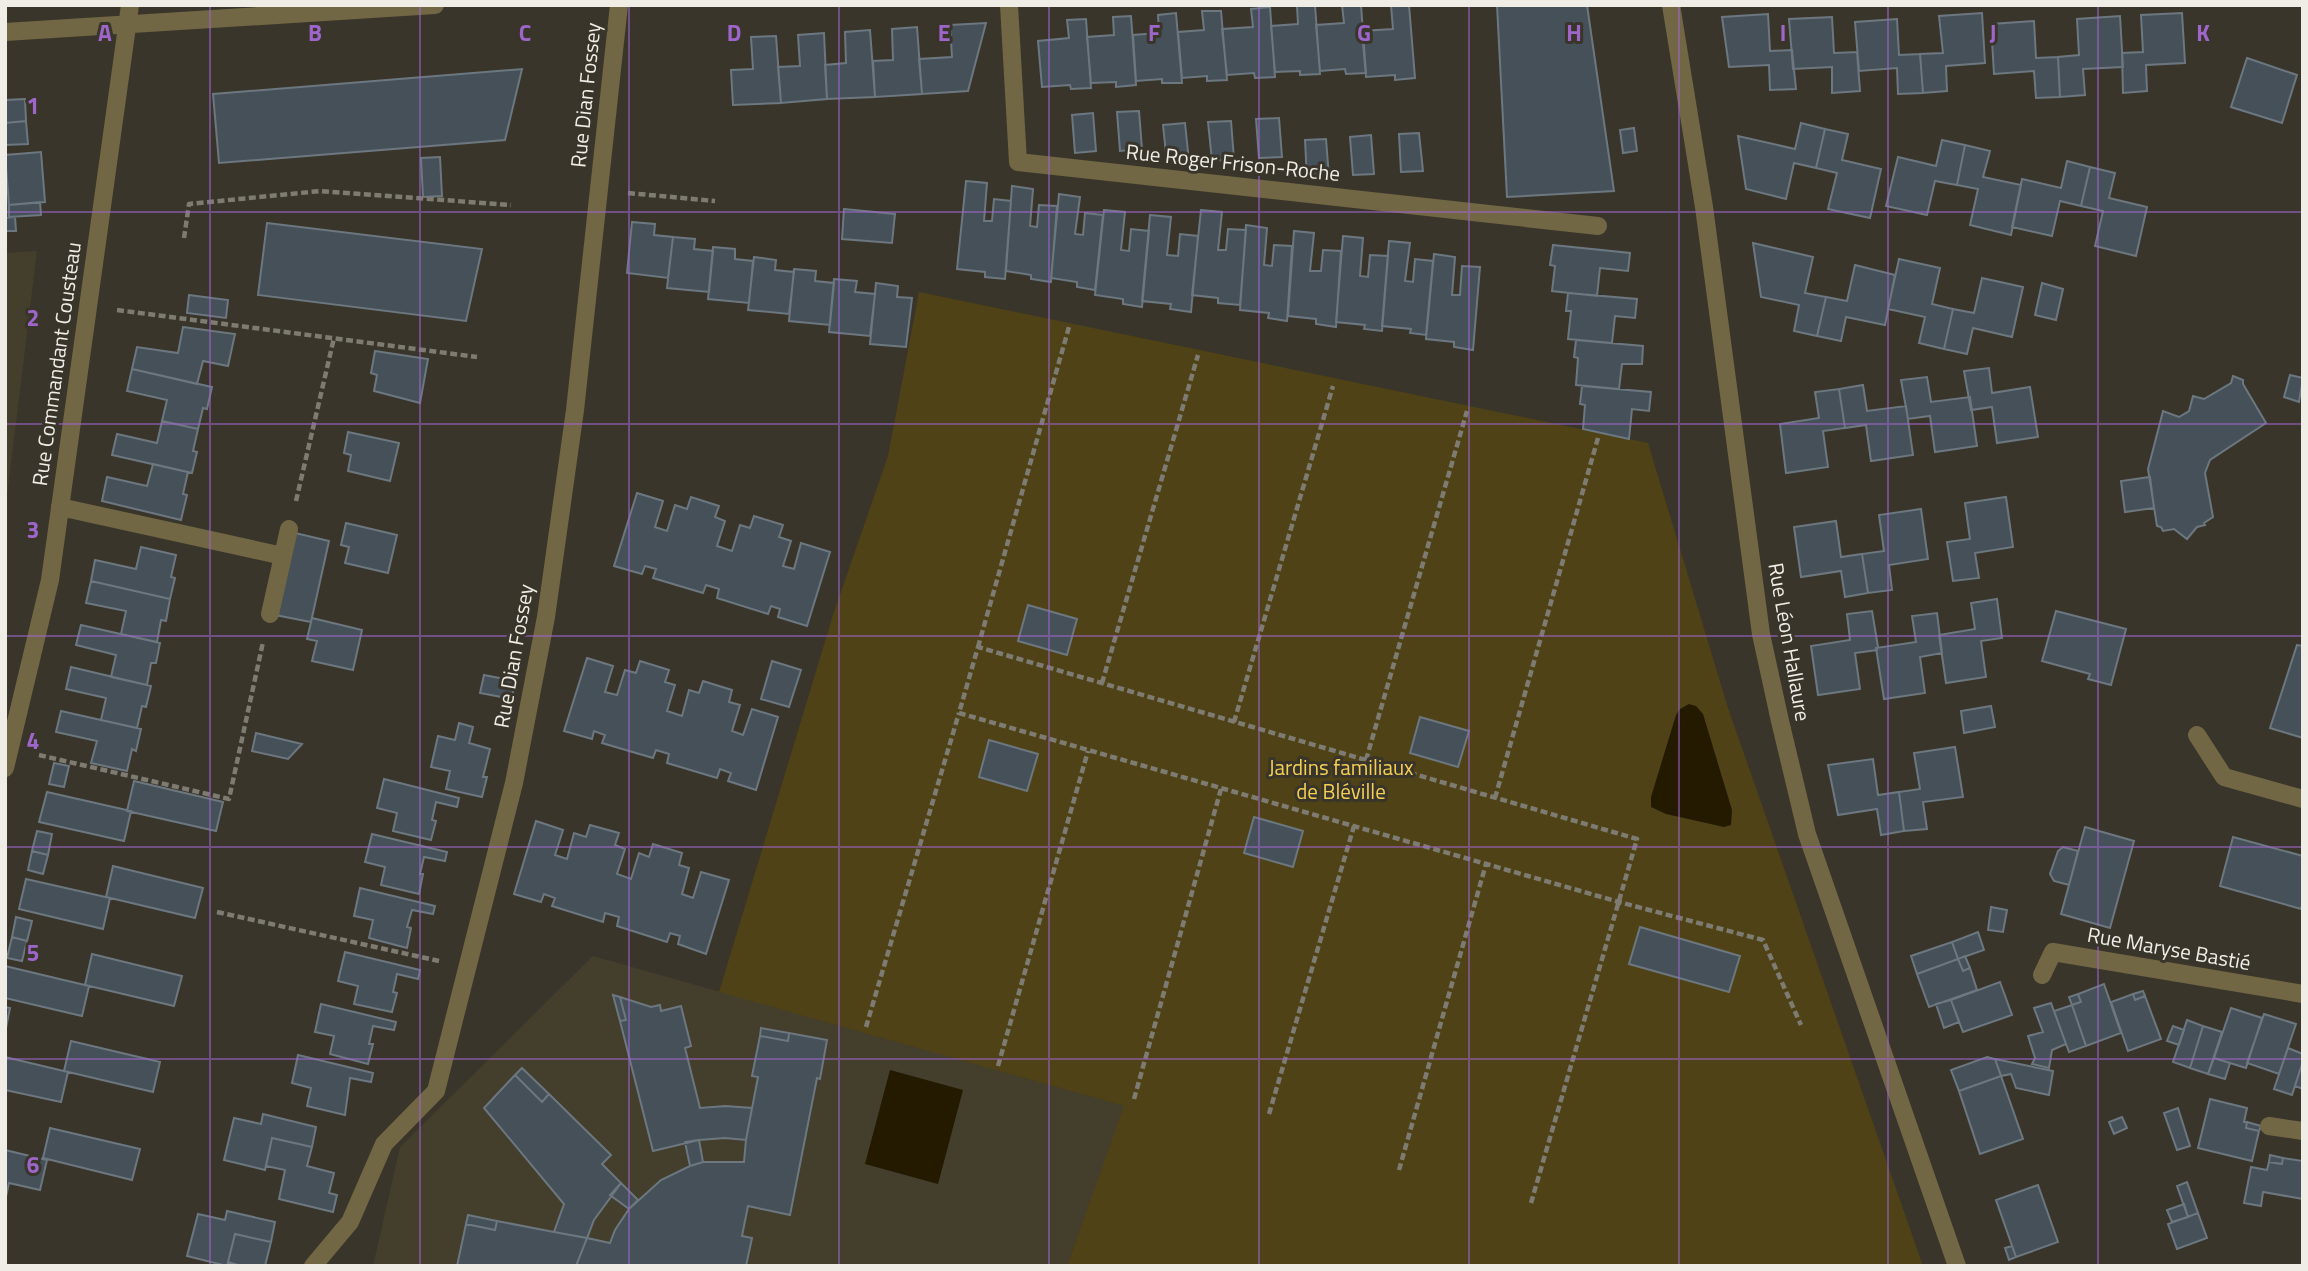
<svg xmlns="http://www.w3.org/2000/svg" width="2308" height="1271" font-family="'Titillium Web',sans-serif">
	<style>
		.built { fill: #443e2d }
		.green { fill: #4f4216 }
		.water { fill: #231a00 }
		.building { fill: #455058; stroke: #6c7780; stroke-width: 2 }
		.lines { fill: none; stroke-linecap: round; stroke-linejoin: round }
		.path { stroke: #7e7b72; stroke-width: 4.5; stroke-dasharray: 7 3.5; stroke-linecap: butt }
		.service { stroke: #726745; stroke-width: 18 }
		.minor { stroke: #726745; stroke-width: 18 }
		.grid { fill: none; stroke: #9e66cb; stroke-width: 2; stroke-opacity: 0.55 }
		.labels { text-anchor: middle; stroke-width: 6; stroke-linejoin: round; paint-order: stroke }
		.street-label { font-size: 21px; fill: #efede6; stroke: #39352a }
		.park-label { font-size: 21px; fill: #f3cf53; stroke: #39352a }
		.grid-label { font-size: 23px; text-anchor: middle; font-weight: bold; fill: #9e66cb; stroke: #39352a; stroke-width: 6; stroke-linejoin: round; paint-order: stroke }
	</style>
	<rect width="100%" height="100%" fill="#39352a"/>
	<path class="built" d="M37,251L5,513V253Z
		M593,956L1125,1106L1067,1266H373L400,1147Z"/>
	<path class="green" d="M919,292L1648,443L1728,708L1923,1266H1067L1124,1106L719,992L833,615L888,456Z"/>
	<path class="water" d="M1689,704L1696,706L1703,714L1732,810L1731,825L1724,827L1666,814L1651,807V797L1676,715L1680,709Z
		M890,1070L963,1090L938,1184L865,1164Z"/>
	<path class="building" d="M1315,5L1320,74L1300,75V71L1275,72L1271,26L1298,24L1297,6Z
		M1342,5H1361L1366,73L1346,74L1345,69L1320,71L1316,25L1344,23Z
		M1391,5H1409L1415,78L1395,80V75L1366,77L1362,31L1393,29Z
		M1497,5H1587L1614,191L1507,197Z
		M1270,7L1275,77L1255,78L1254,73L1227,75L1222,29L1253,27L1251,9Z
		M1202,11H1221L1227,80L1207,81V76L1182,78L1178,32L1204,30Z
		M1176,13L1182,83H1162V79L1136,81L1133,35L1159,33L1158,15Z
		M1982,13L1985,63L1946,66L1947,91L1923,93L1920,54L1943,53L1939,16Z
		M2182,13L2185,63L2146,65L2147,91L2123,93L2122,53L2143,52L2141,15Z
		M1768,14L1770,51L1792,50L1796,89L1770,90L1769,65L1729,67L1722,17Z
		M1131,16L1136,85L1116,87V82L1091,83L1087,37L1114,35L1113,17Z
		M2120,16L2123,67L2083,69L2085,95L2060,97L2058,57L2079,55L2077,19Z
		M1832,17L1834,53L1857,52L1860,91L1832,93V67L1793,69L1789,19Z
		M1086,19L1091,88L1071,89L1070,85L1042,87L1038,41L1069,38L1067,20Z
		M1897,19L1899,55L1920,54L1923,93L1898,94L1897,68L1859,71L1855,22Z
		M2034,21L2036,58L2058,57L2060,97L2036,98L2034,71L1994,74L1991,24Z
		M986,23L968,91L922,94L919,59L952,57L950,25Z
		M917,27L922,94L875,97L873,61L893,60L892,29Z
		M870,30L875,97L827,99L825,65L846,63L845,32Z
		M824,33L827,99L781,103L778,67L800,66L798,35Z
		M776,36L781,103L733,105L731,70L753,69L751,37Z
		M2247,58L2297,75L2282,123L2231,107Z
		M522,69L505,140L219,163L213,94Z
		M25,99L26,121L5,123V100Z
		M1139,111L1142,149L1120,151L1117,112Z
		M1093,113L1096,151L1075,153L1072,115Z
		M1279,118L1282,157L1259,158L1256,119Z
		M26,121L28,144L5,145V123Z
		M1231,121L1234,159L1212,161L1208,122Z
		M1185,123L1189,161L1167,163L1163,125Z
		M1801,123L1825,129L1816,168L1794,163L1786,199L1746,189L1738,136L1795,149Z
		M1634,128L1637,151L1623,153L1620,130Z
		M1825,129L1848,134L1842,160L1881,169L1870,218L1828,209L1837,173L1816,168Z
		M1419,133L1423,171L1401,172L1399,134Z
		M1371,135L1374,174L1353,175L1350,137Z
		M1326,139L1329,177L1307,179L1305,140Z
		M1942,140L1965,145L1957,185L1935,181L1927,215L1886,206L1898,157L1936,166Z
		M1965,145L1990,151L1983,177L2021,185L2011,235L1970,225L1978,189L1957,185Z
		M41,152L45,202L9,205L5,155Z
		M440,157L442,196L423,197L421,158Z
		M2067,161L2090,167L2081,206L2060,201L2052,236L2012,227L2022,179L2061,188Z
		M6,167L9,205V218H5Z
		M2090,167L2115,173L2109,198L2147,207L2136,256L2095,246L2103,211L2081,206Z
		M966,181L987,183L984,221H992L994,199L1011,201L1005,279L985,277V272L957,269Z
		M1012,186L1033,189L1030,226L1037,227L1039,205L1057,206L1051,282L1031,279V275L1006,271Z
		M1059,194L1080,197L1075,234L1083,235L1085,213L1103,215L1095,290L1077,287V282L1051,278Z
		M40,202L41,215L9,217V205Z
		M844,209L895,214L892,243L842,239Z
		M1104,210L1125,212L1121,250L1129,251L1131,229L1149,231L1142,307L1123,304V299L1095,295Z
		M1201,210L1222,212L1218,250H1226L1228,229L1246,230L1240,305L1218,303V298L1192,295Z
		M1150,215L1171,217L1167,255L1178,256L1180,234L1198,236L1191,312L1170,309L1171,304L1142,301Z
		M15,217L16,231H5V218Z
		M632,222L655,224L654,235L673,237L668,278L627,273Z
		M267,223L482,249L466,321L258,295Z
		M1246,225L1267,228L1264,265L1272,266L1274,245L1292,246L1287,321L1268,318L1269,313L1240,310Z
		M1294,231L1314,233L1310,271H1321L1323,250L1341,251L1336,327L1316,324V319L1288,316Z
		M1343,236L1363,238L1360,276L1368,277L1370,255L1388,256L1382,331L1364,329L1365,325L1336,322Z
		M673,237L695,239L694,249L713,251L709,292L667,288Z
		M1389,241L1410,243L1405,281L1413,282L1415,259L1433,261L1426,335L1410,333L1411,329L1382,326Z
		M1753,243L1813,257L1805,293L1826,297L1817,336L1794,331L1799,305L1761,297Z
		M1553,245L1630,253L1628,271L1600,268L1597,296L1552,291L1555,266L1550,265Z
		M713,247L735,249V259L753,261L749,303L708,299Z
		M1434,254L1455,257L1452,295H1460L1462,266L1480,267L1473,350L1454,347V342L1426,339Z
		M754,257L776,260L775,270L794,272L789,314L748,310Z
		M1899,259L1940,268L1932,304L1953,309L1944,349L1919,343L1925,317L1888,309Z
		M1855,265L1895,275L1885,325L1846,317L1841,341L1817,336L1826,297L1847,301Z
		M794,269L816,271L815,281L834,283L830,325L789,321Z
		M1982,278L2023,287L2012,337L1973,328L1967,354L1944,349L1953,309L1974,313Z
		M834,279L857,281L855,292L875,294L870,336L829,332Z
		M876,283L898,286L897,297L912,298L906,347L870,344Z
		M2042,283L2063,289L2056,320L2035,315Z
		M1568,293L1637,299L1635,318L1615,316L1612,343L1568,339L1571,311H1566Z
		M189,295L228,300L226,318L187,313Z
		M183,327L235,334L228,366L203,361L197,384L132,369L137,347L178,353Z
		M1576,340L1643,346L1642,364H1622L1619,389L1576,385L1578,358L1574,357Z
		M375,351L428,359L420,403L374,391L377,375L371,373Z
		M1989,368L1992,393L2030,387L2038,437L1997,443L1992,407L1971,410L1964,371Z
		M132,369L212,387L207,409L203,408L198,429L162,421L167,400L127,391Z
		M2290,375L2303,378L2299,402L2284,397Z
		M2233,376L2243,380V384L2266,423L2210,460L2205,473L2213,517L2204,523L2205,525L2197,527L2187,539L2174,529L2163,531L2161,527L2157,526L2148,469L2163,411L2179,417L2189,411L2193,396L2204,399L2231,383Z
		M1927,377L1931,402L1970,397L1977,446L1935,452L1930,416L1908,419L1901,380Z
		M1863,385L1867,411L1906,406L1913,455L1871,461L1866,425L1845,428L1839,389Z
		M1582,386L1651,392L1649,411L1632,409L1629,439L1583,429L1585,405L1580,404Z
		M1839,389L1845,428L1823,431L1828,467L1786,473L1780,424L1819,418L1815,392Z
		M162,421L198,429L193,451L197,452L192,473L112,455L117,434L157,443Z
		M348,432L399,443L390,481L348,471L351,455L344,453Z
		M153,464L188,472L183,494L187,495L181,520L102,501L107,477L147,486Z
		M2150,477L2154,508L2125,512L2121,481Z
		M637,493L663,501L655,527L667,531L675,505L687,509L691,497L719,506L715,517L725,521L717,546L732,551L740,525L750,528L754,516L783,525L779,537L791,541L783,566L794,569L801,543L830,552L807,626L778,617L780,609L771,606L768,614L717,598L719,589L706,585L703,593L653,578L656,569L645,566L642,574L614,566Z
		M2006,497L2013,547L1975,553L1979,578L1953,581L1947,542L1970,539L1965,503Z
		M1921,509L1928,559L1889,565L1892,590L1868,593L1862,554L1884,551L1879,515Z
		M1836,521L1841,557L1862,554L1868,593L1845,597L1841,571L1801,577L1794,527Z
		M346,523L397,535L388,573L345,563L349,547L341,545Z
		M295,533L329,541L311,622L275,615Z
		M141,547L176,555L171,577L175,578L170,599L91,581L95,560L136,569Z
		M91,581L170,599L166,621L161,620L157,642L121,634L126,611L86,603Z
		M1997,599L2002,638L1981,641L1986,677L1946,683L1939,635L1975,629L1971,603Z
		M1028,605L1077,619L1067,655L1018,641Z
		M1872,611L1878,647L1877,650L1855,653L1860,689L1818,695L1811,646L1850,640L1847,614Z
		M2056,611L2126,629L2111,685L2088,679L2090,674L2042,661Z
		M1937,613L1942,653L1920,657L1925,693L1884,699L1876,648L1916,642L1912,616Z
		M312,618L362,630L353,670L312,661L317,641L307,639Z
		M81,625L160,643L156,663H151L147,685L111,677L116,655L76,645Z
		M2297,645L2303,646V738L2270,728Z
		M587,658L613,666L605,692L617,695L625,670L636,673L640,661L669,670L665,682L675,685L667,711L682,716L689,690L699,693L703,681L732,690L729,702L740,705L732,731L743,735L752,709L778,717L756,790L728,781L731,773L720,769L717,778L667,763L669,754L656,750L653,758L602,743L605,735L594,731L592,739L564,731Z
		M772,661L801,670L789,707L761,699Z
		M71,667L151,686L146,707L142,706L137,728L101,720L106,698L66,689Z
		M484,675L515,681L512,699L480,693Z
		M1991,706L1995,727L1964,733L1961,711Z
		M61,711L141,729L136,751L132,749L127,771L91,763L97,741L56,732Z
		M1420,717L1469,731L1458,767L1410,753Z
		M459,723L473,727L469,743L490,749L483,777H487L482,797L446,789L450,771L431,767L438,736L455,740Z
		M256,733L302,744L288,759L252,751Z
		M989,740L1038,754L1027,791L979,777Z
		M1955,747L1963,797L1923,802L1927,829L1904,831L1899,792L1920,789L1914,753Z
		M1873,759L1878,795L1899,792L1904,831L1881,835L1877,809L1838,815L1828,765Z
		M54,763L69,766L64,787L49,784Z
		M384,779L459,798L457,807L436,802L432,820L436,821L431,840L393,831L397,813L377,808Z
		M134,781L223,802L216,831L127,811Z
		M47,792L131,811L124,841L39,822Z
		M1254,817L1303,831L1293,867L1244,853Z
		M536,821L563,830L555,855L567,859L574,833L586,837L590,825L619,833L615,845L625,849L617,874L631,879L639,853L649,857L653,844L682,853L679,865L689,868L682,894L693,898L701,872L729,880L706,954L678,944L680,936L670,933L667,942L617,926L619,917L605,913L603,922L552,906L555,898L544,894L541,902L514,894Z
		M2085,827L2134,841L2110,928L2061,914Z
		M37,831L52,834L48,855L32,851Z
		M372,834L447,852L445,861L424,857L420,874H423L419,894L381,885L385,867L365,862Z
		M2233,837L2303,856V902L2301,909L2220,886Z
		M2063,847L2078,851L2069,885L2054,881L2050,874L2058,851Z
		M32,851L48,855L43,874L28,870Z
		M113,866L203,888L195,918L106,897Z
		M26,879L110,898L103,929L19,909Z
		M360,888L435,906L433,914L412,910L407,927L411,928L407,948L369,938L373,920L354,916Z
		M1991,907L2007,910L2003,932L1988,930Z
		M16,917L32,921L27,941L12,937Z
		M1640,927L1740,956L1729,992L1629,964Z
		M1978,932L1984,950L1958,959L1952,942Z
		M12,937L27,941L22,961L7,958Z
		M1952,942L1958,959L1917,974L1911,956Z
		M345,952L420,970L418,979L397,974L393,992L397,993L392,1012L354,1004L358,986L338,981Z
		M92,954L182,976L174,1006L85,985Z
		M1965,956L1970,968L1963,971L1958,959Z
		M1958,959L1963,971L1970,968L1977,990L1929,1007L1917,974Z
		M5,966L89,986L82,1016L5,998Z
		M2000,982L2012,1015L1963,1032L1951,1000Z
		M2104,984L2121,1033L2086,1046L2072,1005L2081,1002L2078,994Z
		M2143,991L2145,996L2135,1000L2133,994Z
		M2078,994L2081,1002L2072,1005L2069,997Z
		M2133,994L2135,1000L2145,996L2161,1039L2128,1051L2111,1002Z
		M613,995L620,997L626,1020L620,1021Z
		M620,997L651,1007L660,1005L661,1011L681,1006L691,1046L685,1048L700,1108L725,1106L752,1108L746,1140L725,1138L699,1140L653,1151L620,1021L626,1020Z
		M1951,1000L1959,1022L1944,1028L1936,1004Z
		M2051,1003L2066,1044L2052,1050L2049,1068L2032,1064L2035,1058L2028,1036L2043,1032L2034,1008Z
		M321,1004L396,1022L394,1030L373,1026L369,1044H373L368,1064L330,1054L334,1036L315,1032Z
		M2072,1005L2086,1046L2069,1052L2054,1011Z
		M5,1007L10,1008L6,1028H5Z
		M2231,1008L2262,1018L2246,1068L2214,1058Z
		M2264,1014L2296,1024L2279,1074L2247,1063Z
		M2187,1020L2203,1026L2190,1068L2173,1062Z
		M2173,1026L2184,1030L2179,1045L2167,1041Z
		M2203,1026L2222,1032L2208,1074L2190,1068Z
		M761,1028L789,1033L788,1041L760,1036Z
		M789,1033L827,1040L820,1079L817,1078L790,1215L748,1206L742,1236L752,1238L746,1266H576L587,1238L610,1243L615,1230L629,1209L661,1180L690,1166L703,1162H744L746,1140L758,1077L752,1076L760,1036L788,1041Z
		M71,1041L160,1062L153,1092L64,1071Z
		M2288,1048L2303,1054V1061L2292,1095L2274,1089Z
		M298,1055L373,1073L371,1082L350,1078L345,1115L307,1106L311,1088L292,1083Z
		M5,1057L68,1072L61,1102L5,1090Z
		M1987,1057L1995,1059L2001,1076L1959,1091L1951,1070Z
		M2214,1058L2230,1063L2225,1079L2208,1074Z
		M1995,1059L2053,1071L2049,1095L2016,1088L2011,1074L2001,1076Z
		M2303,1061V1089L2295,1086Z
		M522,1068L549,1094L542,1102L515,1075Z
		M515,1075L542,1102L549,1094L611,1155L602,1164L621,1183L594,1220L587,1238L554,1232L564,1204L484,1108Z
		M2001,1076L2023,1139L1980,1154L1959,1091Z
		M2210,1099L2247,1108L2244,1122H2247L2246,1128L2259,1131L2252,1161L2198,1148Z
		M2178,1108L2190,1146L2177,1150L2164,1113Z
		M263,1114L316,1127L312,1147L272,1138L265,1170L224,1160L234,1118L261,1124Z
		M2122,1117L2127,1128L2114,1134L2109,1122Z
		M2247,1122L2261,1126L2259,1131L2246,1128Z
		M50,1128L140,1149L132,1180L43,1158Z
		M272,1138L312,1147L307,1166L334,1173L329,1193L337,1195L333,1212L279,1199L285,1170L266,1166Z
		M699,1140L703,1162L690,1166L685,1142Z
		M5,1150L47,1160L40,1190L9,1183L5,1201Z
		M2270,1155L2283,1158L2282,1164L2269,1162Z
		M2283,1158L2303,1161V1199L2263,1192L2261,1206L2244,1203L2251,1167L2267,1170L2269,1162L2282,1164Z
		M2187,1182L2198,1213L2188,1217L2177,1186Z
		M621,1183L638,1200L629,1209L610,1195Z
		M2038,1185L2058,1242L2016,1257L1996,1200Z
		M2184,1204L2188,1217L2172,1222L2167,1210Z
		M227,1211L275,1222L271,1242L235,1234L227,1266L187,1256L198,1214L225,1220Z
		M2198,1213L2207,1238L2177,1249L2168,1224Z
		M468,1215L497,1221L495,1230L466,1224Z
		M497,1221L554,1232L587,1238L576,1266H457L466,1224L495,1230Z
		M235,1234L271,1242L265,1266H241L228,1262Z
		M2012,1246L2016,1257L2009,1260L2005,1248Z"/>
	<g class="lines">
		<path class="path" d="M628,193L715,201
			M184,238L189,204L320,191L511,205
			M117,310L477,357
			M296,501L334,338
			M978,647L1069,327
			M1102,683L1198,355
			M1234,722L1333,386
			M39,755L229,799L263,642
			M1366,760L1467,411
			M1495,798L1598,438
			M217,912L439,961
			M866,1027L959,713
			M998,1066L1088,751
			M1134,1099L1221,789
			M1269,1114L1354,826
			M1399,1170L1486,864
			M1531,1203L1637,839L978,647L959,713L1619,902L1763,940L1801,1025"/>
		<path class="service" d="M60,507L283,556
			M270,614L289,529
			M2269,1126L2303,1131"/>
		<path class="minor" d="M1009,5L1018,162L1598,226
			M1671,5L1704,207L1761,634L1780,721L1807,834L1957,1266
			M5,32L435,5
			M2197,735L2224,777L2303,799
			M5,768L50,580L130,5
			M2042,975L2053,952L2303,994
			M313,1266L350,1222L384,1144L436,1091L514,783L546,617L575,410L619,5"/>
	</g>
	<path class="grid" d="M210,5V1266M420,5V1266M629,5V1266M839,5V1266M1049,5V1266M1259,5V1266M1469,5V1266M1679,5V1266M1888,5V1266M2098,5V1266M5,212H2303M5,424H2303M5,636H2303M5,847H2303M5,1059H2303"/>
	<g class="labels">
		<g class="street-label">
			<text transform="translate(586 95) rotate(-84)" y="7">Rue Dian Fossey</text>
			<text transform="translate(1233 163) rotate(6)" y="7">Rue Roger Frison-Roche</text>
			<text transform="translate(57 364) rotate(-82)" y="7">Rue Commandant Cousteau</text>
			<text transform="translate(1789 642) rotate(80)" y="7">Rue Léon Hallaure</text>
			<text transform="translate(514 656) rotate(-80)" y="7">Rue Dian Fossey</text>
			<text transform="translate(2169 949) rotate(10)" y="7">Rue Maryse Bastié</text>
		</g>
		<g class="park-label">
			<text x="1341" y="775">Jardins familiaux<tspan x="1341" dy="24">de Bléville</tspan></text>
		</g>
	</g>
	<g class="grid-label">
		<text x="105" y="41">A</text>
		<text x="315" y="41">B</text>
		<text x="525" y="41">C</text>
		<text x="734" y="41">D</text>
		<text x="944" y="41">E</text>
		<text x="1154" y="41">F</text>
		<text x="1364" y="41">G</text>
		<text x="1574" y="41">H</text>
		<text x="1783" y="41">I</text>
		<text x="1993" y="41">J</text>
		<text x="2203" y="41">K</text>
		<text x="33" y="114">1</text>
		<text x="33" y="326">2</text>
		<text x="33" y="538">3</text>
		<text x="33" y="749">4</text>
		<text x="33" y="961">5</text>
		<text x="33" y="1173">6</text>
	</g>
	<rect width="2308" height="1271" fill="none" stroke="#efede6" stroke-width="14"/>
</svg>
